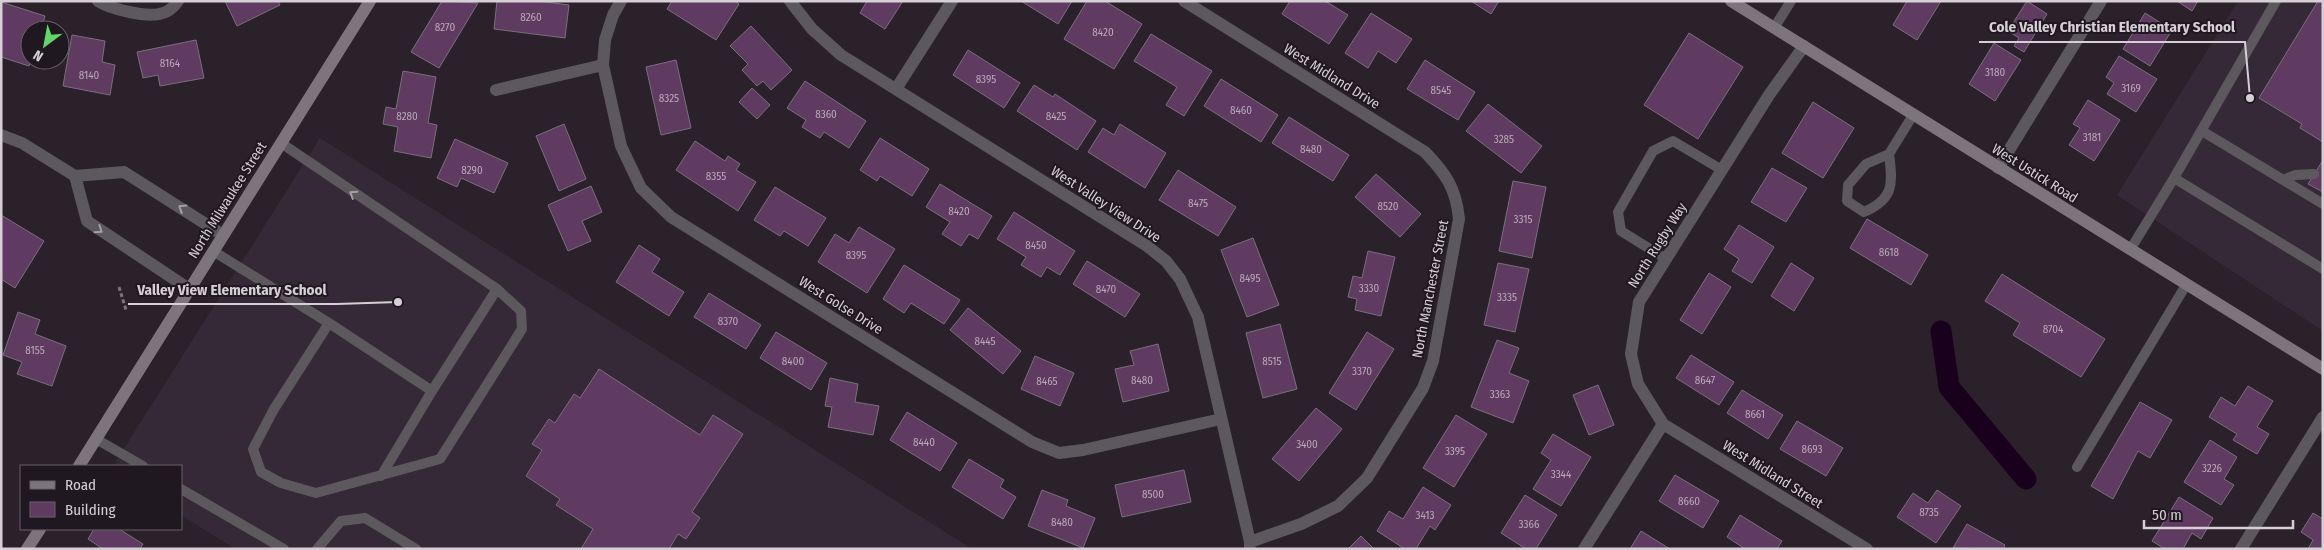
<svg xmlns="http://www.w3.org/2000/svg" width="2324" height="550" font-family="'Fira Sans Condensed',sans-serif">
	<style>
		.built { fill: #362937 }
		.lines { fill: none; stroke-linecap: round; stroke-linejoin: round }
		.canal { stroke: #19001c; stroke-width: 21 }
		.building { fill: #5f3a61; stroke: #7a707b }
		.path { stroke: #7b737b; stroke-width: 3; stroke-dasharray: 4 2.5; stroke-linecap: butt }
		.lane { stroke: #5d585d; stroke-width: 10 }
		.street { stroke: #5d585d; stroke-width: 12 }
		.secondary { stroke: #7c757c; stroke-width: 12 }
		.oneway { stroke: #a6a0a6 }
		.labels { text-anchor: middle; stroke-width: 4; stroke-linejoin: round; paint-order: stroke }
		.number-label { font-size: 11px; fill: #b8aab9 }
		.street-label { font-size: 14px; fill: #d6d0d6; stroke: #201821 }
		.leader { fill: none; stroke: #d6d0d6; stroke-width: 2 }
		.callout-dot { fill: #d6d0d6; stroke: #201821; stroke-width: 2 }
		.callout-label { font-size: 15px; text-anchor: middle; font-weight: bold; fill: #d6d0d6; stroke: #201821; stroke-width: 4; stroke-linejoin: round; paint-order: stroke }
	</style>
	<rect width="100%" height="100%" fill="#2a212a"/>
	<path class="built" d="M2238,1H2323V331L2117,195Z
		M320,138L972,549H235L181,515V466H113Z"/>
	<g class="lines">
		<path class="canal" d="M1941,331L1949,387L2026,479"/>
	</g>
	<path class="building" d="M225,1H278L280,5L237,26Z
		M442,1L478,3L439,68L411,52Z
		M497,1H537L569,5L565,38L494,29Z
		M672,1H735L739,4L716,40L667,9Z
		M867,1H903L885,29L860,13Z
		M1021,1H1072L1058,24Z
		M1087,1H1105L1142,24L1114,69L1064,39Z
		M1290,1H1325L1348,15L1329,44L1282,14Z
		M1471,1H1499L1491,14Z
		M1907,1H1941L1917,40L1893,25Z
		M2027,1L2047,14L2024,52L2014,46L2019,38L2008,31Z
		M2177,1H2198L2192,11Z
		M2318,1H2323V142L2300,128L2302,124L2259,98Z
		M1,2L45,16L41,30H30L31,60L29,66L1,57Z
		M1371,13L1412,39L1396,63L1378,51L1368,68L1345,53Z
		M2145,13L2172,30L2150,66L2123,49Z
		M751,26L792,70L771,90L763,81L757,86L742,70L748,64L730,46Z
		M1689,33L1743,67L1698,139L1644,105Z
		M1151,34L1212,71L1184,116L1166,105L1177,87L1134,61Z
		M72,35L105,41L102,62L115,65L110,95L63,86Z
		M196,40L204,78L160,86L158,75L143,78L137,52Z
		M1994,43L2021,60L1995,101L1969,84Z
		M968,50L1020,83L1004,108L953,75Z
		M2119,56L2157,79L2136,112L2107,94L2114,83L2106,77Z
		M676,60L691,128L661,135L646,67Z
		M1425,60L1475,92L1458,120L1407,89Z
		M403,71L436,77L428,123L437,125L431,158L394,151L398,127L383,124L386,107L396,109Z
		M1221,79L1278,115L1261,142L1204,106Z
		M805,81L866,121L849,148L824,132L820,138L802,127L806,120L787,108Z
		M1034,85L1053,97L1055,94L1096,121L1077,150L1017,111Z
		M752,88L770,105L757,119L739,102Z
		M2088,100L2120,120L2094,161L2069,145L2080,128L2073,124Z
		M1813,102L1854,128L1823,178L1782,153Z
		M1488,104L1542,146L1521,173L1466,131Z
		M1289,117L1349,155L1333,181L1272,143Z
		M564,124L586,179L559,191L536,136Z
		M1120,124L1166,153L1145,188L1088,152L1103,128L1114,135Z
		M880,138L929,169L912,196L880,176L877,181L860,170Z
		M455,139L508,163L494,193L461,178L457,187L437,178Z
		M695,141L725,161L728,156L740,164L736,170L756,182L738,211L676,170Z
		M2323,160V192L2308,184Z
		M1772,168L1807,188L1786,222L1751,202Z
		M1178,170L1236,207L1218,236L1159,200Z
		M1376,174L1421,214L1400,237L1355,197Z
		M1513,181L1546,187L1532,258L1499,251Z
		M940,184L992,216L978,239L969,234L961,246L942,234L950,222L926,207Z
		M591,186L602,212L582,221L591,241L568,251L548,205Z
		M775,187L826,218L808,246L784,231L780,236L754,220Z
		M1014,212L1075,251L1060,275L1047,267L1041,277L1021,265L1026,257L997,239Z
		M1,215L44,241L15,288L1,279Z
		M1867,219L1928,255L1911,285L1850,248Z
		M1739,225L1774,247L1752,283L1732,271L1739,259L1724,249Z
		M859,227L895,249L867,293L818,262L835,234L849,243Z
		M1253,238L1279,305L1247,317L1221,250Z
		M639,245L660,259L652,272L684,292L669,316L616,282Z
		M1368,251L1395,257L1381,316L1355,310L1357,299L1348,297L1353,276L1362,278Z
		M1087,261L1140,294L1125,317L1073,284Z
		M1498,263L1529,269L1515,332L1484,325Z
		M1791,263L1814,278L1794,311L1771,296Z
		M904,265L960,300L944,324L911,303L904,313L883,299Z
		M1709,273L1731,287L1702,334L1680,320Z
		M2002,274L2105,339L2081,377L2013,335L2020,323L1985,301Z
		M709,293L761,325L746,349L694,317Z
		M968,308L1021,351L1003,374L950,330Z
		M18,312L40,320L35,334L66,346L52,386L17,374L22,362L3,355Z
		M1280,324L1297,389L1263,398L1246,333Z
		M776,332L827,363L811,390L760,358Z
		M1367,332L1394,349L1356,410L1329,393Z
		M1497,340L1519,348L1509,373L1529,381L1513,423L1471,407Z
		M1158,344L1169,391L1123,402L1115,369L1134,365L1130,351Z
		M1691,355L1734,382L1719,405L1676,378Z
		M1035,356L1074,373L1060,406L1021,389Z
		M599,369L700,435L713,415L743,434L692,512L700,518L686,539L678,534L669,549H581L593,529L556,505L560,499L526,476L542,450L532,444L549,419L555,423L574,394L580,398Z
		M830,378L858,384L855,402L879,406L873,435L828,427L832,407L825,406Z
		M1598,385L1614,425L1589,435L1573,395Z
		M2248,386L2273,401L2257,427L2269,434L2257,454L2233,440L2237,434L2209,417L2221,397L2235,406Z
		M1742,390L1783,415L1768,439L1727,413Z
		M2140,402L2172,420L2150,458L2138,451L2113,499L2091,486Z
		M1316,408L1342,429L1299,481L1272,459Z
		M907,412L957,443L940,471L890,440Z
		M1456,415L1487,434L1454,487L1423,468Z
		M1797,421L1843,448L1826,476L1780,449Z
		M1553,434L1591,457L1561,506L1533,489L1551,460L1541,453Z
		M2210,440L2237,457L2224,479L2234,485L2221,505L2184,482Z
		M969,459L1004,480L1000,487L1016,497L1003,519L952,487Z
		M1184,470L1191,502L1122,517L1115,485Z
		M1675,475L1719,501L1703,528L1659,501Z
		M1423,487L1451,505L1435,530L1430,526L1416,549H1405L1377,531L1389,511L1403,519Z
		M1042,490L1068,500L1066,506L1095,518L1083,548L1028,526Z
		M1937,490L1961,506L1936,543L1897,517L1913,493L1928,503Z
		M1525,495L1557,515L1536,549H1526L1501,533Z
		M2179,497L2213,518L2201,539L2192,533L2183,549H2165L2152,541Z
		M2313,513L2323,519V549H2308L2313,540L2301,532Z
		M1740,515L1782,541L1777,549H1745L1727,537Z
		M1967,524L2005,545L2003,549L1953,548Z
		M94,529H119L143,544L140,549H103L88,539Z
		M1641,531L1670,549H1630Z
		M1361,536L1374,549H1348Z"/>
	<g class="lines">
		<path class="path" d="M119,287L126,310"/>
		<path class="lane" d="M1774,28L1791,1
			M2202,131L2323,204
			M281,143L497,289L432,391
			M1889,154C1893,184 1894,199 1864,212L1847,201L1848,185L1866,164L1889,154L1913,115
			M2174,178L2323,269
			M2283,180L2295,175L2314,174
			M2130,250L2174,178L2276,1
			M213,251L329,323L432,391L381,476
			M1666,259L1621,231L1618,212L1653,151L1673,141L1722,170
			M329,323L274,409L253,449L261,472L281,483L316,493L440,459L522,329L521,311L497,289
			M96,439L143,466
			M2077,467L2186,285
			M181,489L284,549
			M317,549L341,521L365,518L416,549"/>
		<path class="street" d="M98,1C110,9 145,17 159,14C167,13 174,7 178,1
			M621,1L613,15L605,40L603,65L621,146L641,188L671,217L1032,442L1059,453L1083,450L1221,419
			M790,1L812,29L841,55L1147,246L1166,261L1180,279L1198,317L1250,542
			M1184,1L1425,152C1446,174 1456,188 1459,219L1433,361L1423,388L1367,478L1338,506L1301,524L1250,542V549
			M896,89L952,1
			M496,90L603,65
			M1,135L22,143L75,176
			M1998,168L2101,1
			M189,289L87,221L75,176L124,172L223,235
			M1663,424L1867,549
			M1584,549L1663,424L1638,384L1631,354L1639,302L1769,95L1804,46
			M2241,549L2323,417"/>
		<path class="secondary" d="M1731,1L2323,369
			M79,466L370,1
			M27,549L40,529"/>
	</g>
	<defs><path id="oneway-chevron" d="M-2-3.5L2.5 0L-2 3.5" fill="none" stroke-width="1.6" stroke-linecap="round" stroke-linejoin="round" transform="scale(1.25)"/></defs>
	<g class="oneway">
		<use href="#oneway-chevron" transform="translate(353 194) rotate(-147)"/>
		<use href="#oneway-chevron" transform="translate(182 208) rotate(-148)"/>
		<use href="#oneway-chevron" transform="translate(99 230) rotate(34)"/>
	</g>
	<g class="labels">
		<g class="number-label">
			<text x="531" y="21">8260</text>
			<text x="445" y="31">8270</text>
			<text x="1103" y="36">8420</text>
			<text x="170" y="67">8164</text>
			<text x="1995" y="76">3180</text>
			<text x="89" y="79">8140</text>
			<text x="986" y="83">8395</text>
			<text x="2131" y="92">3169</text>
			<text x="1441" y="94">8545</text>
			<text x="669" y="102">8325</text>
			<text x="1241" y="114">8460</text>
			<text x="826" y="118">8360</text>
			<text x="407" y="120">8280</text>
			<text x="1056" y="120">8425</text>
			<text x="2092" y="141">3181</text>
			<text x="1504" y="143">3285</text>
			<text x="1311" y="153">8480</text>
			<text x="472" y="174">8290</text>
			<text x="716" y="180">8355</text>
			<text x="1198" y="207">8475</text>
			<text x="1388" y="210">8520</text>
			<text x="959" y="215">8420</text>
			<text x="1523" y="223">3315</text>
			<text x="1036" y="249">8450</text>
			<text x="1889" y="256">8618</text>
			<text x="856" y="259">8395</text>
			<text x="1250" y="282">8495</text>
			<text x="1369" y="292">3330</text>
			<text x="1106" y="293">8470</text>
			<text x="1507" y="301">3335</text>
			<text x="728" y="325">8370</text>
			<text x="2053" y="333">8704</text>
			<text x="985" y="345">8445</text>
			<text x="35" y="354">8155</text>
			<text x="793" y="365">8400</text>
			<text x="1272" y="365">8515</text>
			<text x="1362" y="375">3370</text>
			<text x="1142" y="384">8480</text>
			<text x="1705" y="384">8647</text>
			<text x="1047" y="385">8465</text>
			<text x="1500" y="398">3363</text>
			<text x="1755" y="418">8661</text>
			<text x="924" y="446">8440</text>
			<text x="1307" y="448">3400</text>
			<text x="1812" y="453">8693</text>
			<text x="1455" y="455">3395</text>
			<text x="2212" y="472">3226</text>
			<text x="1561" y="478">3344</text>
			<text x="1153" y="498">8500</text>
			<text x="1689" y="505">8660</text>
			<text x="1929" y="516">8735</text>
			<text x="1425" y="519">3413</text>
			<text x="1062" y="526">8480</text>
			<text x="1529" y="528">3366</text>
		</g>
		<g class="street-label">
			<text transform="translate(1332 76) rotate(32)" y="5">West Midland Drive</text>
			<text transform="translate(2035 173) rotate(32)" y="5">West Ustick Road</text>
			<text transform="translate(227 200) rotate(-58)" y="5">North Milwaukee Street</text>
			<text transform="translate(1106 204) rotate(33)" y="5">West Valley View Drive</text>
			<text transform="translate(1657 245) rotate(-58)" y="5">North Rugby Way</text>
			<text transform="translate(1430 289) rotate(-79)" y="5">North Manchester Street</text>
			<text transform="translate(841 305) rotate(32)" y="5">West Golse Drive</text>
			<text transform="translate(1773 474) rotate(32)" y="5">West Midland Street</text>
		</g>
	</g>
	<path class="leader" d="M2250 98L2245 42H1979M398 302L337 304H128"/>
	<g class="callout-dot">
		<circle cx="2250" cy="98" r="5"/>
		<circle cx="398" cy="302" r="5"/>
	</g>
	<g class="callout-label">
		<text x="2112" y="32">Cole Valley Christian Elementary School</text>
		<text x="232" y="295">Valley View Elementary School</text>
	</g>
	<rect width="2324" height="550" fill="none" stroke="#d6d0d6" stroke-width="5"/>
	<rect x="20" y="465" width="162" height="65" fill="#201821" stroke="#696269"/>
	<rect x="30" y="481" width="25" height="8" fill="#7c757c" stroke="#696269"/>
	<text x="65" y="490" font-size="15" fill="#d6d0d6">Road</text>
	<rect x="30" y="502" width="25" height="15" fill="#5f3a61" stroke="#696269"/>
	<text x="65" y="515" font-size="15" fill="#d6d0d6">Building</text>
	<g transform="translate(45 45) rotate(212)"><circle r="24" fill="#201821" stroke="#696269"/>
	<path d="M0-4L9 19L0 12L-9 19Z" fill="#61d46a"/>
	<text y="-8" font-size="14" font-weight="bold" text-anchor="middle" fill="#d6d0d6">N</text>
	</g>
	<path d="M2144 520v8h149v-8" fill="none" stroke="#d6d0d6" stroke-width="2.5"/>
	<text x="2152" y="520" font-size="15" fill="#d6d0d6" stroke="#201821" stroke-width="4" paint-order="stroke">50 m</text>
</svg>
